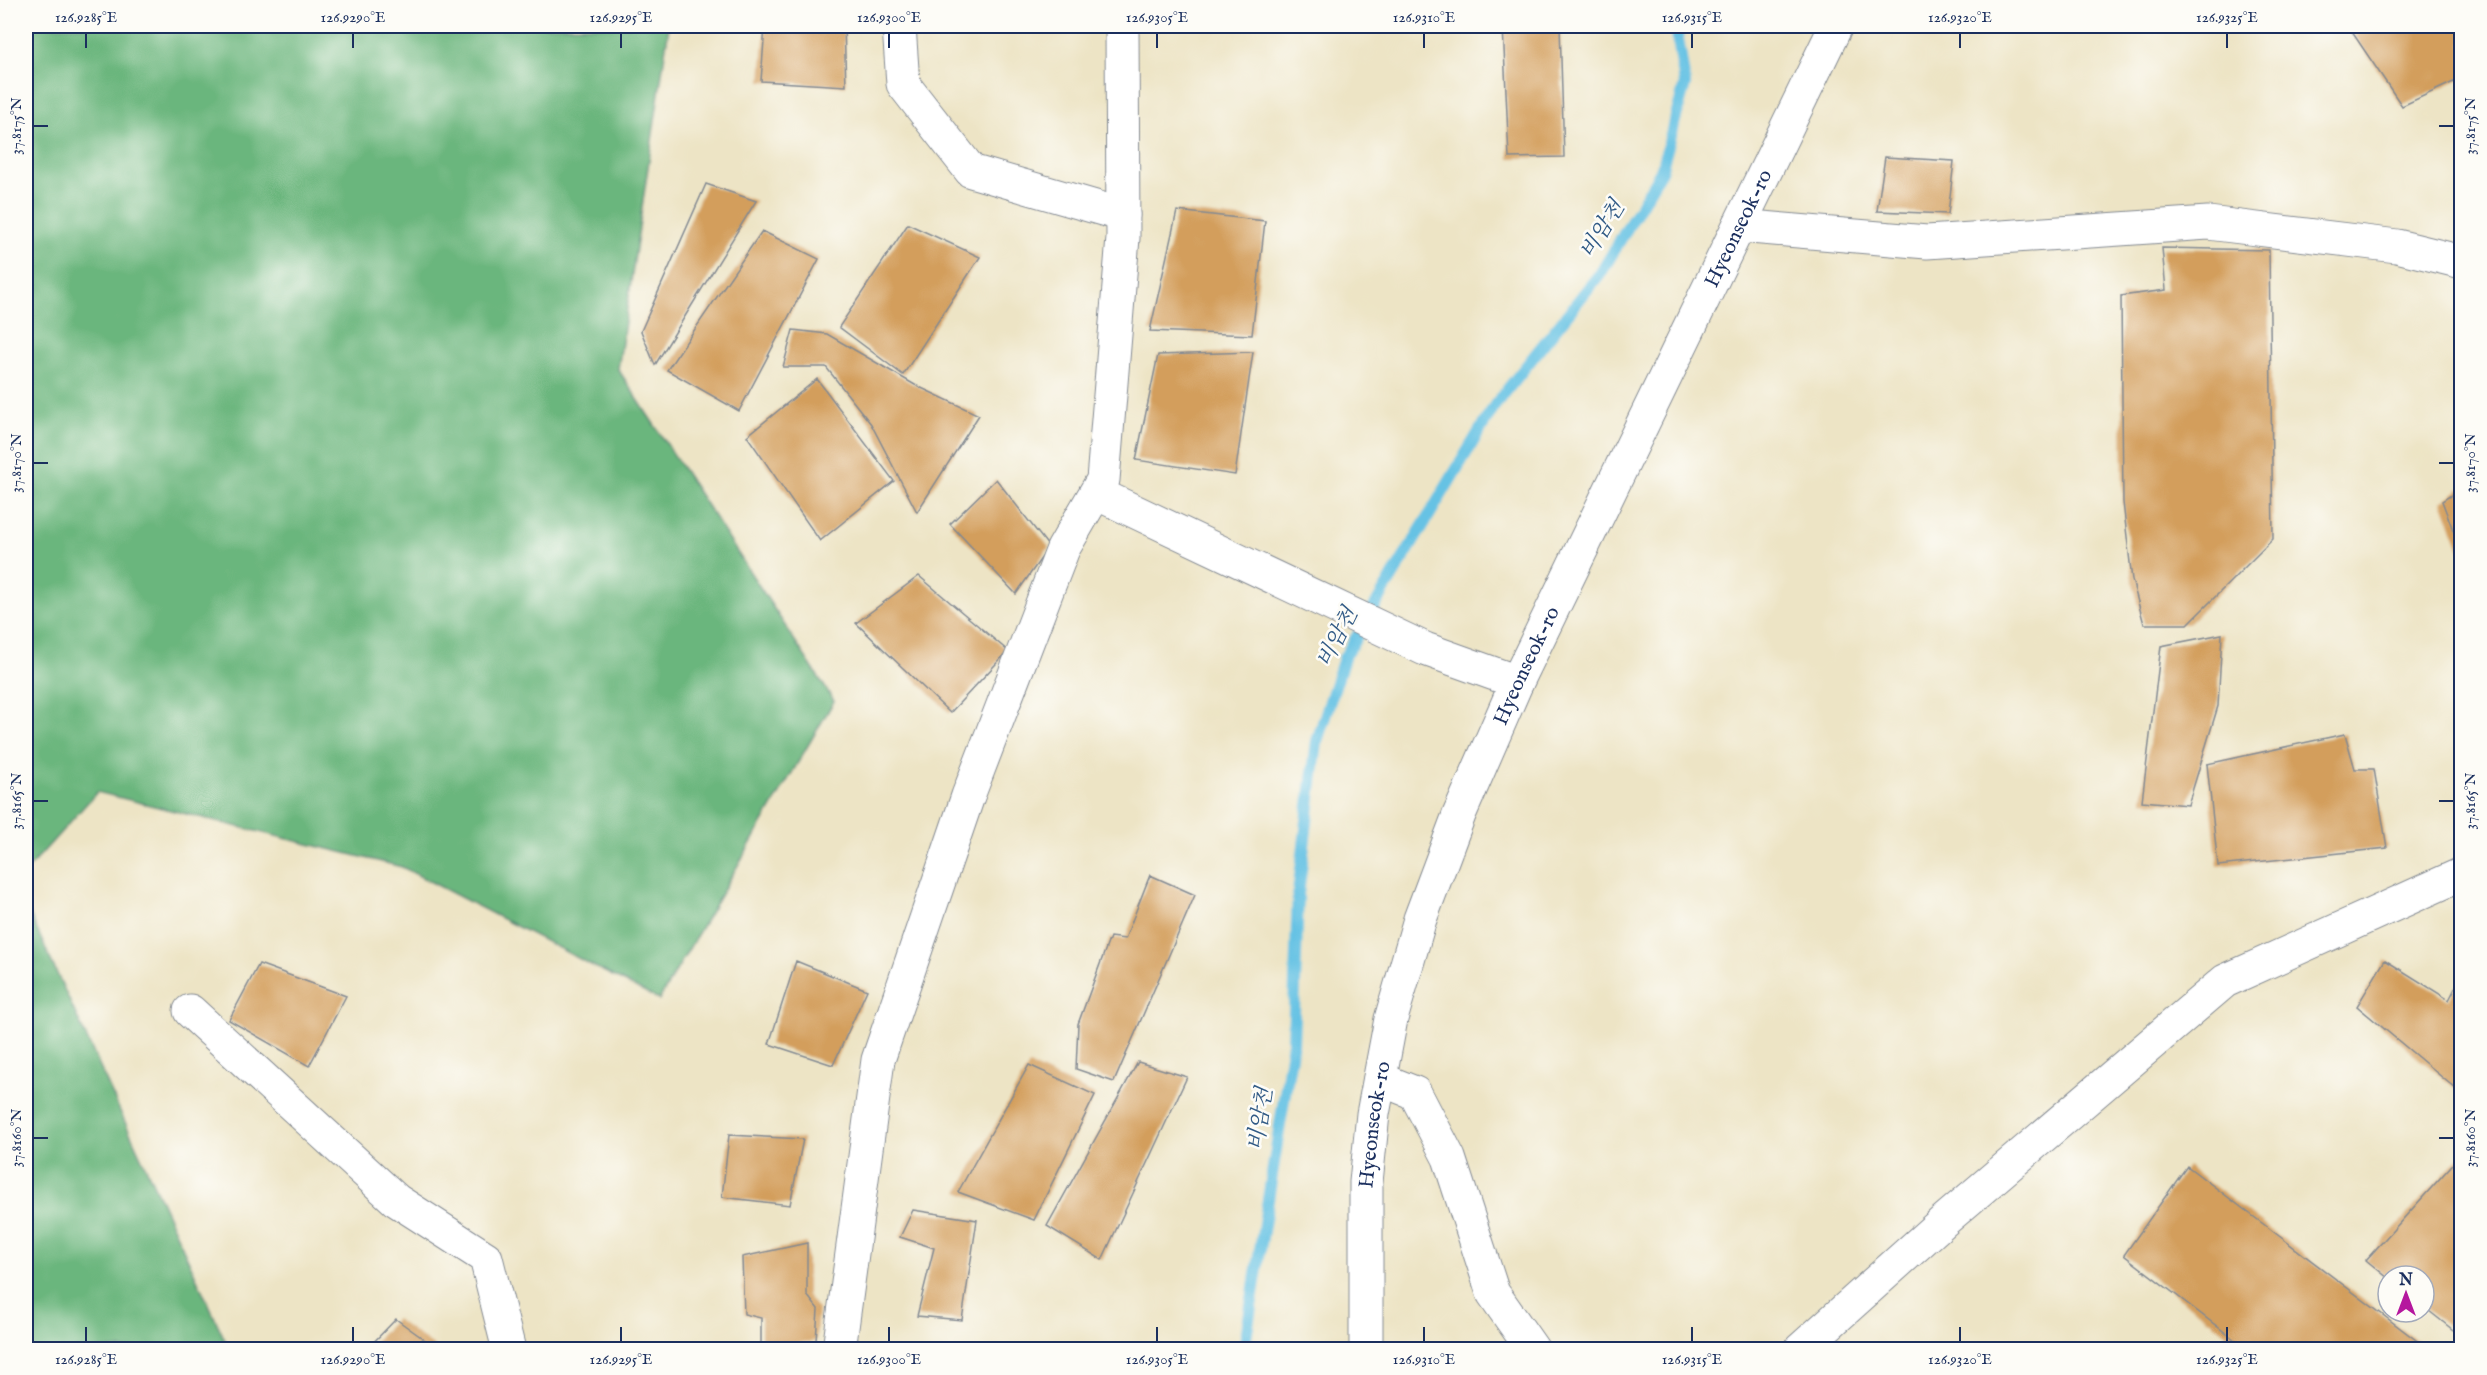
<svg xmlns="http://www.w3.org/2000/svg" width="2487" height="1375" font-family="'IM FELL English','Noto Serif KR',serif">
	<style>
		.forest { fill: #6bb67d; stroke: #43726e; stroke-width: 1.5 }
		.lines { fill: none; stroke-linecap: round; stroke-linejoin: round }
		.stream { stroke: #66c2e4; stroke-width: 12 }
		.building { fill: #d39e5c }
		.minor-casing { stroke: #848a92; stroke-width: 35 }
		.minor { stroke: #fff; stroke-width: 33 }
		.ticks { fill: none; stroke: #1b2f5e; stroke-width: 2 }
		.labels { text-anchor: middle; stroke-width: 5; stroke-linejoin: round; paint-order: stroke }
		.street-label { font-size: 21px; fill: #1b2f5e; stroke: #fdfcf7 }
		.water-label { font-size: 22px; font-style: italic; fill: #325b86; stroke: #fdfcf7 }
		.neatline { fill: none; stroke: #1b2f5e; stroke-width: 2 }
		.ticks-label { font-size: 15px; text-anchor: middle; fill: #1b2f5e }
	</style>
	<rect width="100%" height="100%" fill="#fdfcf7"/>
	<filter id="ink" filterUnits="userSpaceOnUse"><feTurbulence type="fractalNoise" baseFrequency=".0167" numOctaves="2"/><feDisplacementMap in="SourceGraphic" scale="12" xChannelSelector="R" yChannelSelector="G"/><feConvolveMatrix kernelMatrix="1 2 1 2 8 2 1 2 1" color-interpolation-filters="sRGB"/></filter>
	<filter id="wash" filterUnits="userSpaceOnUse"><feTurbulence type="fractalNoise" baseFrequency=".008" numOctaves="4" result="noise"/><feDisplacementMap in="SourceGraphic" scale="24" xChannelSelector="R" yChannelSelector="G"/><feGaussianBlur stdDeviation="1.35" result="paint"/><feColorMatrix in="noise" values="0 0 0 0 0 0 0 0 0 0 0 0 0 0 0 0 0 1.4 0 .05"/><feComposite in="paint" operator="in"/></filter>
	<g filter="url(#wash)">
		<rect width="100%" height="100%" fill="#ede4c5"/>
		<path class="forest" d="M26,26H669L618,369L834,701L659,1000L402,867L97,792L26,871Z
			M26,906L229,1349H26Z"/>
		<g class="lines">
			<path class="stream" d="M1244,1350L1293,1043L1298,894L1317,741L1344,658L1495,405L1602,271L1661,171L1685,84L1676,26"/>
		</g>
		<g id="blocks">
			<path class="building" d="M765,26H844L846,86L761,81Z
				M1503,26H1560L1564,157L1509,158Z
				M2348,26H2462V78L2402,106Z
				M1885,157L1954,161L1948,214L1877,211Z
				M706,184L756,201L655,365L641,331Z
				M1177,211L1265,221L1252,335L1150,331Z
				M908,224L980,257L903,375L839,327Z
				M762,231L819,259L739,411L667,370Z
				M2162,248L2269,250L2273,539L2188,624H2144L2132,580L2123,502L2121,296L2166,290Z
				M793,330L827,334L915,385L979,415L917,512L871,424L826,367H783Z
				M1253,352L1235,475L1136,460L1158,355Z
				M817,379L894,481L820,541L747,436Z
				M996,479L1049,547L1016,594L950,524Z
				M2462,488V551H2461L2442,501Z
				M919,576L1008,651L950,713L856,623Z
				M2222,634L2218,706L2188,805L2142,801L2161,646Z
				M2345,734L2355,769H2374L2387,848L2218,866L2207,764Z
				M1150,875L1195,895L1114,1082L1076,1069L1078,1024L1110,937L1125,939Z
				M2385,960L2449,1000L2462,975V1094L2357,1006Z
				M796,961L867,990L833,1065L769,1044Z
				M259,964L346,996L309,1066L229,1020Z
				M1138,1062L1187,1077L1102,1260L1047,1226Z
				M1029,1065L1095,1095L1034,1220L958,1192Z
				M729,1135L803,1139L790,1205L722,1197Z
				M2462,1154V1337L2424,1307V1276L2388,1278L2366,1260Z
				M2187,1166L2429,1350H2248L2124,1255Z
				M913,1210L977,1220L962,1320L917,1316L934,1248L900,1237Z
				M807,1243V1295L818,1309L816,1341L761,1347V1318L744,1314L742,1257Z
				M396,1319L439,1350H366Z"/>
		</g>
	</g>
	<g filter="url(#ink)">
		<use href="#blocks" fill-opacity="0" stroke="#848a92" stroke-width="1.5"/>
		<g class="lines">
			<defs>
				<g id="minor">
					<path d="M899,26L903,84L971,171L1123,215"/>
					<path d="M1739,226L1927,242L2208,223L2397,246L2462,262"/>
					<path d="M1096,493L1425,649L1517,682"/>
					<path d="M190,1011L396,1200L486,1258L509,1350"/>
					<path d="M1380,1079L1415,1093L1449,1158L1493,1293L1533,1350"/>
					<path d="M839,1350L878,1060L968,796L1063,549L1103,480L1123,238L1122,26"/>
					<path id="s1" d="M1366,1350V1182L1373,1114L1391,1019L1420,919L1459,815L1517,682L1836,26"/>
					<path d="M1800,1350L1946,1219L2225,981L2462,874"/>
				</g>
			</defs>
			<use href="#minor" class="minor-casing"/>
			<use href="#minor" class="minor"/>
		</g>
	</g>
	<path class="ticks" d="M86,33V48M353,33V48M621,33V48M889,33V48M1157,33V48M1424,33V48M1692,33V48M1960,33V48M2227,33V48M33,126H48M2439,126H2454M33,463H48M2439,463H2454M33,801H48M2439,801H2454M33,1138H48M2439,1138H2454M86,1327V1342M353,1327V1342M621,1327V1342M889,1327V1342M1157,1327V1342M1424,1327V1342M1692,1327V1342M1960,1327V1342M2227,1327V1342"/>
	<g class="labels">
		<g class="street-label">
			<text dy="7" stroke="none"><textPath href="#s1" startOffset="1198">Hyeonseok-ro</textPath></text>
			<text dy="7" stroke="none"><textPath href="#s1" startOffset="712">Hyeonseok-ro</textPath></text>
			<text dy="7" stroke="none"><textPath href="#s1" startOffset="226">Hyeonseok-ro</textPath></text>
		</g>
		<g class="water-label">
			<text transform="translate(1601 229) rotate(-58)" y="8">비암천</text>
			<text transform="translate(1336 637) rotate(-63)" y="8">비암천</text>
			<text transform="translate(1259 1119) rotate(-81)" y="8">비암천</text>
		</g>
	</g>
	<rect width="2487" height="1375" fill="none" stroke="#fdfcf7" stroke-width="66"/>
	<g transform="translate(2406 1294)"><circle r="28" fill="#fdfcf7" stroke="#a3aaba" stroke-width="1.5"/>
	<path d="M0-4.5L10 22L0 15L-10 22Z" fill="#b5179e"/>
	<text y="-9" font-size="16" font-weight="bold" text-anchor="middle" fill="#1b2f5e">N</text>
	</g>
	<rect x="33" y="33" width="2421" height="1309" class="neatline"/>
	<g class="ticks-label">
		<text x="86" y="22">126.9285°E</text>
		<text x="353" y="22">126.9290°E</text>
		<text x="621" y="22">126.9295°E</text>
		<text x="889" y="22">126.9300°E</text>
		<text x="1157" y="22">126.9305°E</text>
		<text x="1424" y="22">126.9310°E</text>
		<text x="1692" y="22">126.9315°E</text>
		<text x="1960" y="22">126.9320°E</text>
		<text x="2227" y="22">126.9325°E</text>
		<text transform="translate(16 126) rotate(-90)" y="5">37.8175°N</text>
		<text transform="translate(2470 126) rotate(-90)" y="5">37.8175°N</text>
		<text transform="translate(16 463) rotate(-90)" y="5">37.8170°N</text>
		<text transform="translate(2470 463) rotate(-90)" y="5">37.8170°N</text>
		<text transform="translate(16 801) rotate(-90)" y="5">37.8165°N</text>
		<text transform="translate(2470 801) rotate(-90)" y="5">37.8165°N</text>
		<text transform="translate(16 1138) rotate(-90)" y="5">37.8160°N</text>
		<text transform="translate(2470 1138) rotate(-90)" y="5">37.8160°N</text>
		<text x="86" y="1364">126.9285°E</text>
		<text x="353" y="1364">126.9290°E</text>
		<text x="621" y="1364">126.9295°E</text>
		<text x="889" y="1364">126.9300°E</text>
		<text x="1157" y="1364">126.9305°E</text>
		<text x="1424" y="1364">126.9310°E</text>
		<text x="1692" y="1364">126.9315°E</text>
		<text x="1960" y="1364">126.9320°E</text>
		<text x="2227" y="1364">126.9325°E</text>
	</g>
</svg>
